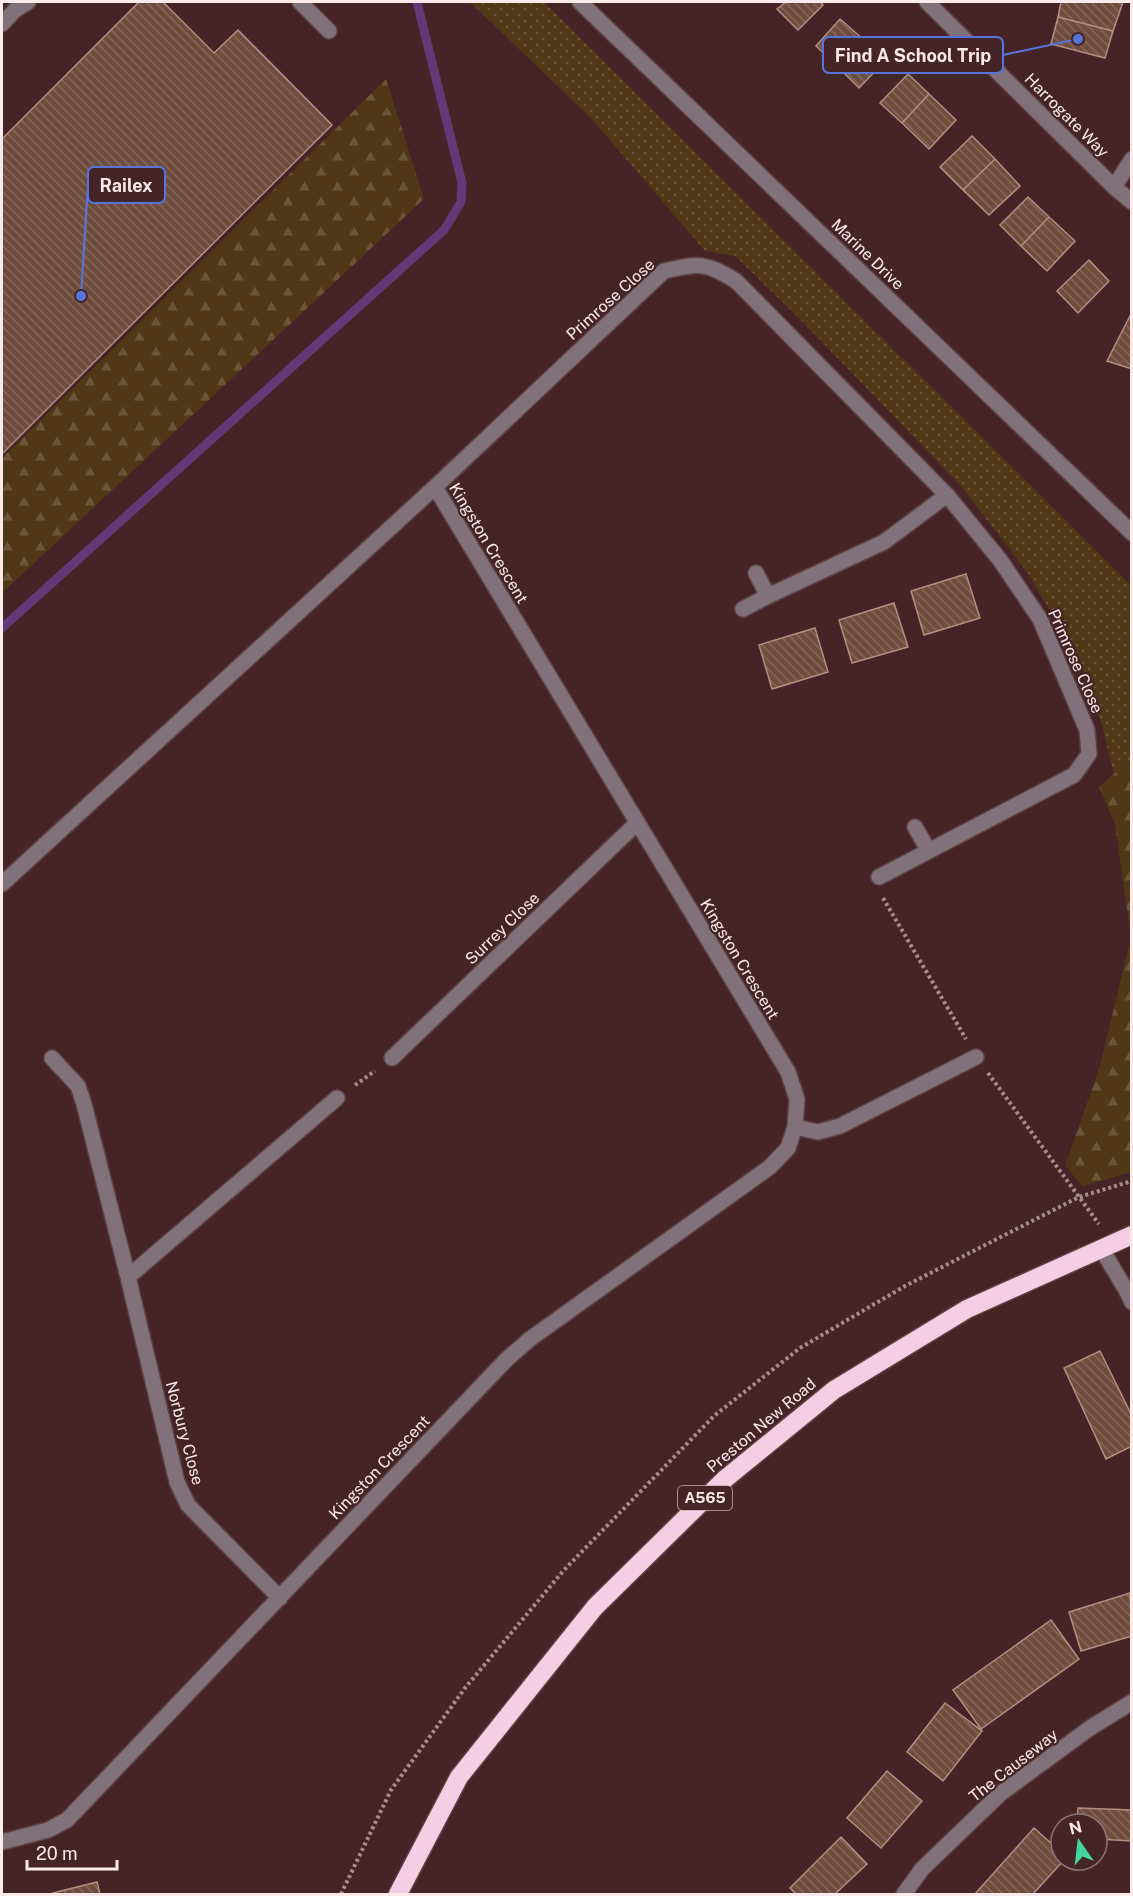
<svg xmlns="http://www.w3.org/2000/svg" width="1133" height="1896" font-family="'Public Sans',sans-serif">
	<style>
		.grass { fill: url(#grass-dots) }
		.forest { fill: url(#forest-firs) }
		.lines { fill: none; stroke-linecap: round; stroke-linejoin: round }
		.stream { stroke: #633877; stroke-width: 9 }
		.building { fill: url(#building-back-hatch); stroke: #b38f80; stroke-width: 1.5 }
		.minor-casing { stroke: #5e4042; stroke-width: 18 }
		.highway-casing { stroke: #5e4042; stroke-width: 21 }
		.path { stroke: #a68e8f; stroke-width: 4; stroke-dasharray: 3 3; stroke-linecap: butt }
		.minor { stroke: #81717a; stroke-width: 15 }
		.highway { stroke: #f4cee3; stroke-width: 18 }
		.labels { text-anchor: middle; stroke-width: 4.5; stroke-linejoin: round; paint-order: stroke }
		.shield { fill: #442427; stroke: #c6afb0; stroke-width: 1.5 }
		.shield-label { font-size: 15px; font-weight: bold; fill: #fdebeb }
		.street-label { font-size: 16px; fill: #fdebeb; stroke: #442427 }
		.leader { fill: none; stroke: #5575dd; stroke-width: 2 }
		.callout-dot { fill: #5575dd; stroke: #442427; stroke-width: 2 }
		.callout { fill: #442427; stroke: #5575dd; stroke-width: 2 }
		.callout-label { font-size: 18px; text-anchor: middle; font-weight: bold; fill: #fdebeb }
	</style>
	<defs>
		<pattern id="grass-dots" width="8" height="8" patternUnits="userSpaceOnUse" patternTransform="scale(1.5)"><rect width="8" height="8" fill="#503816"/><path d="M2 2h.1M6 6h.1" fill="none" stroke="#6a5538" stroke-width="1.8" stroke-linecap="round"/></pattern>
		<pattern id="forest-firs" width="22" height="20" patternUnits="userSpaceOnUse" patternTransform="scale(1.5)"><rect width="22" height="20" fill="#503816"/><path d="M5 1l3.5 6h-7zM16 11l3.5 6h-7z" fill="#6a5538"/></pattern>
		<pattern id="building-back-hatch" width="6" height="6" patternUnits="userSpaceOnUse" patternTransform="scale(1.5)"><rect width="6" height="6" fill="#6e4d3f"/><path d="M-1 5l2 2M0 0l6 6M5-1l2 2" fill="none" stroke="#84675b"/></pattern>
	</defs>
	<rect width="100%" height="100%" fill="#442427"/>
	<path class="grass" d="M470,2H544L1131,585V753L1126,763L1114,774L1101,722L1075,651L1024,568L960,485L799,318L735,256L705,251L592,119Z"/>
	<path class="forest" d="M386,79L424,199L2,593V458Z
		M1131,753V1172L1083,1186L1065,1166L1100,1066L1131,938L1115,824L1099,787L1126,763Z"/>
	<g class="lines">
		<path class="stream" d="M2,628L444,230L461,202L462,183L417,2"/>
	</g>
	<path class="building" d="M139,2H163L214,53L238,30L332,125L2,454V139Z
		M786,2H820L823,5L798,30L777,9Z
		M1061,2H1123L1113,31L1058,17Z
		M1058,17L1113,31L1105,58L1051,44Z
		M840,19L864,40L838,67L816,46Z
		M864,40L885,61L859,88L838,67Z
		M908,74L929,94L902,123L880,103Z
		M929,94L956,120L929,149L902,123Z
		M972,136L995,159L963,190L940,167Z
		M995,159L1020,186L989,215L963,190Z
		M1028,197L1049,217L1021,246L1000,225Z
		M1049,217L1075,241L1047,271L1021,246Z
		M1089,260L1109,281L1078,313L1057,291Z
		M1132,312V369L1107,361Z
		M966,574L980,618L924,635L911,591Z
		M894,603L908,647L852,663L839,620Z
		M815,628L828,672L772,689L759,645Z
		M1100,1351L1132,1416V1446L1106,1459L1064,1368Z
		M1130,1593L1132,1636L1081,1651L1069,1612Z
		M1051,1620L1079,1659L981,1729L953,1690Z
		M945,1703L982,1731L943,1781L907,1752Z
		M887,1771L922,1801L881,1848L847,1818Z
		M1078,1808L1132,1810V1841L1097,1839V1824H1077Z
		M1034,1828L1061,1852V1860H1064L1033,1894H975Z
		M841,1837L867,1864L835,1894H796L790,1888Z
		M97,1882L100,1894H49Z"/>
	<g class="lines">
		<defs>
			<path id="minor" d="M300,2L329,31
				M580,2L1132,533
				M927,2L1114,187L1132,202
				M2,24L15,10L28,2
				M1114,187L1132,159
				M435,487L788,1072L797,1099L795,1127
				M756,573L768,596
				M743,609L768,596L884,542L947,495
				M915,827L929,851
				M2,884L435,487L664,271C700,263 705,262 736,281L947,495L1000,560L1040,619L1087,730L1089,754L1074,775L879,877
				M52,1058L78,1086L84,1104L128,1277L177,1482L188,1505L280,1598
				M392,1058L637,823
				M1101,1248L1126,1290L1132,1302
				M128,1277L337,1098
				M2,1842L48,1830L67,1820L507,1359L530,1339L770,1167L788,1148L795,1127L818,1132L840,1126L976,1057
				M904,1894L922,1869L1000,1794L1090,1728L1132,1702"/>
			<path id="highway" d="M398,1894L459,1777L595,1607L725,1479L834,1390L967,1309L1132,1235"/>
		</defs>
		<use href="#minor" class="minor-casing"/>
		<use href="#highway" class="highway-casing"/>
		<path class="path" d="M883,898L966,1039
			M988,1073L1099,1224
			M355,1085L375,1071
			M341,1894L391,1790L465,1688L564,1570L714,1416L800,1348L905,1286L1079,1197L1132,1181"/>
		<use href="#minor" class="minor"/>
		<use href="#highway" class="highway"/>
	</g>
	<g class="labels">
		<rect class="shield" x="678" y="1486" width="54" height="24" rx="4.5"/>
		<g class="shield-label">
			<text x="705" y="1503">A565</text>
		</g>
		<g class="street-label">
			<text transform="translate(1067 115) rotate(45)" y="6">Harrogate Way</text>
			<text transform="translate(868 254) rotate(44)" y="6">Marine Drive</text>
			<text transform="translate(610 299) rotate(-42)" y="6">Primrose Close</text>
			<text transform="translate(489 543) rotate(59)" y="6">Kingston Crescent</text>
			<text transform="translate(1076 661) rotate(66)" y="6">Primrose Close</text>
			<text transform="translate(502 928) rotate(-44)" y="6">Surrey Close</text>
			<text transform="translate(740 959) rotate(59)" y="6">Kingston Crescent</text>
			<text transform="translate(761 1425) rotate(-40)" y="6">Preston New Road</text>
			<text transform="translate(185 1433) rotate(75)" y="6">Norbury Close</text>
			<text transform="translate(379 1467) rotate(-46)" y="6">Kingston Crescent</text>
			<text transform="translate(1013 1765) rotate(-38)" y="6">The Causeway</text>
		</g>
	</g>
	<path class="leader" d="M1078 39L1003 55M81 296L88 185"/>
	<g class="callout-dot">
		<circle cx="1078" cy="39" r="6"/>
		<circle cx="81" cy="296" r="6"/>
	</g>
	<g class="callout">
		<rect x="823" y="37" width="180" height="36" rx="6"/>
		<rect x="88" y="167" width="77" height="36" rx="6"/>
	</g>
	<g class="callout-label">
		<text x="913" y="62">Find A School Trip</text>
		<text x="126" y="192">Railex</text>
	</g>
	<rect width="1133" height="1896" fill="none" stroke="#fdebeb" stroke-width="6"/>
	<g transform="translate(1079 1842) rotate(346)"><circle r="28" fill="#442427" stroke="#8e7475" stroke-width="1.5"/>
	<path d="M0-4.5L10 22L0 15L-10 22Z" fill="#43d4a0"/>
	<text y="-9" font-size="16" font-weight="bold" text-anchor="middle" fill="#fdebeb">N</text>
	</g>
	<path d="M27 1860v9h90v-9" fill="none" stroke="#fdebeb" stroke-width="3"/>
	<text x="36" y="1860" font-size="18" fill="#fdebeb" stroke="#442427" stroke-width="4.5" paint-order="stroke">20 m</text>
</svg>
